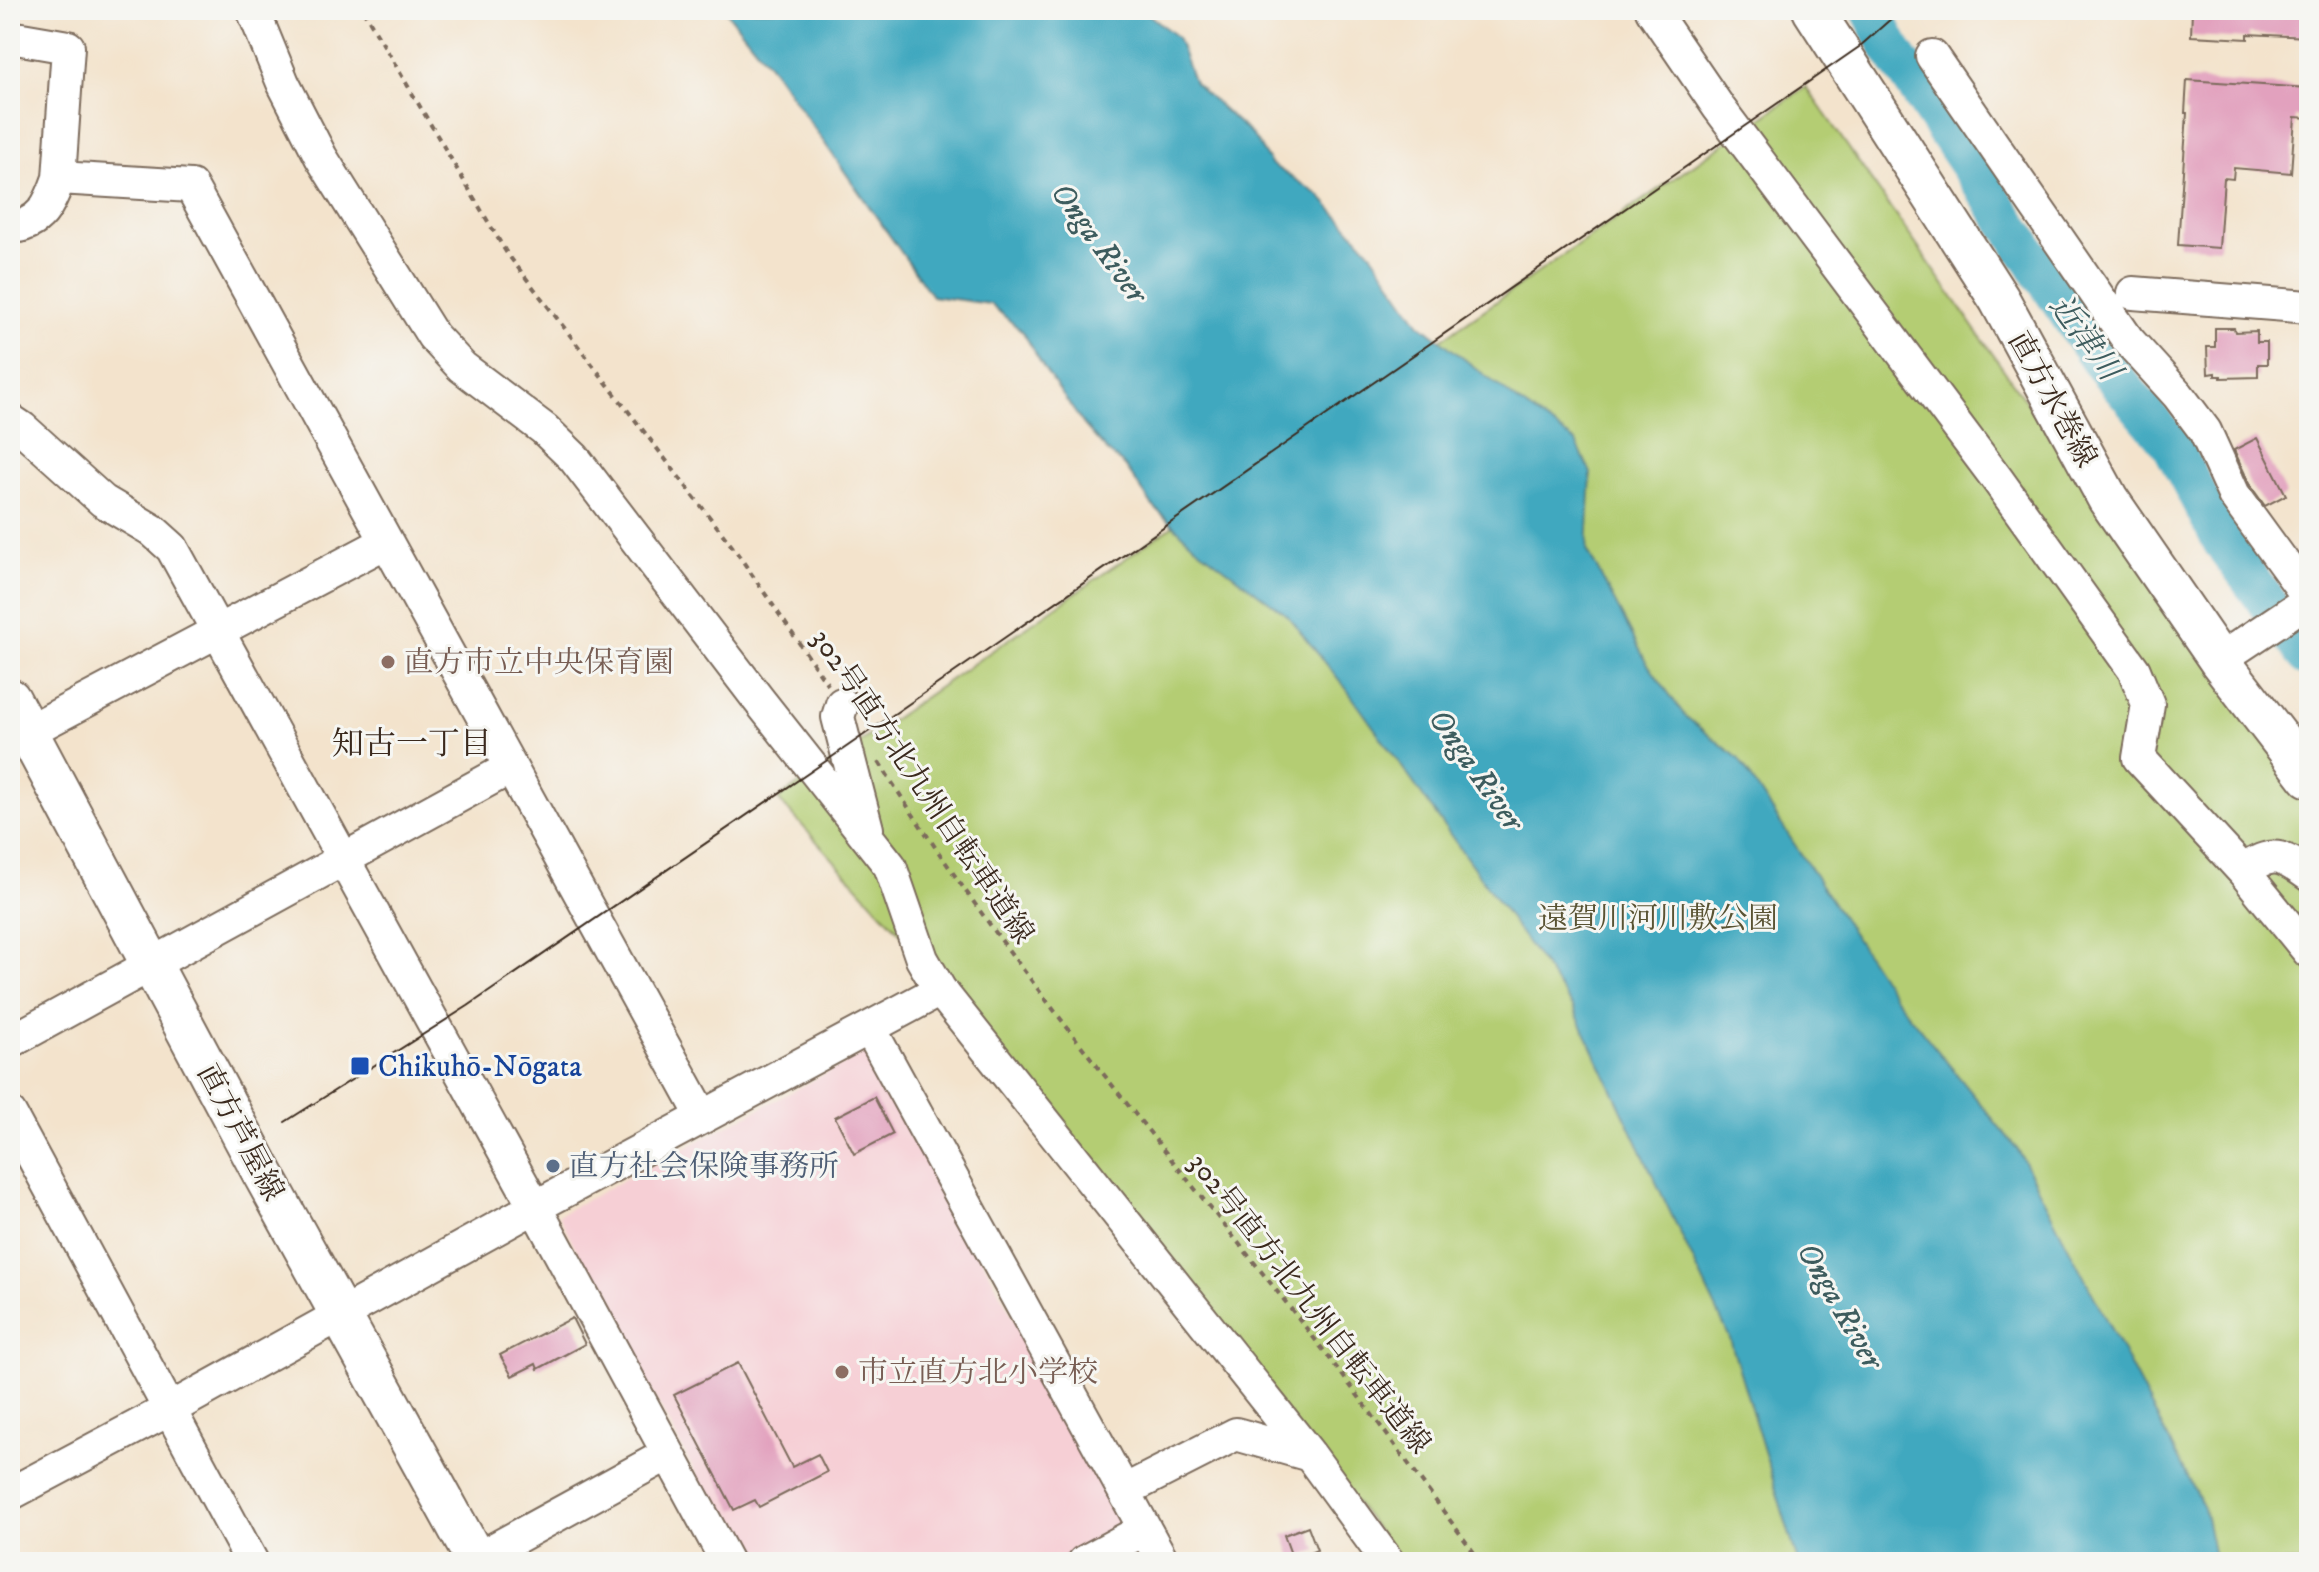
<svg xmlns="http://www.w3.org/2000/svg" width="2319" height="1572" font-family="'IM FELL DW Pica','Noto Serif JP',serif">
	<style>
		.built { fill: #f6cfd5 }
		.green { fill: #b4cd73; stroke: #787c48; stroke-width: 2 }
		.water { fill: #3fa8bf; stroke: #3d696e; stroke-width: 2 }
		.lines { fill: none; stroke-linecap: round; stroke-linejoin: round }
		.river { stroke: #3fa8bf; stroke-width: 40 }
		.building { fill: #e2a1be }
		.minor-casing { stroke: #7b6b5b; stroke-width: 36 }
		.major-casing { stroke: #7b6b5b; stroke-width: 44 }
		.path { stroke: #7b6b5b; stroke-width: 4; stroke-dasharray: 6 6; stroke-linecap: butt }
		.minor { stroke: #fff; stroke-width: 32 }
		.major { stroke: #fff; stroke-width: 40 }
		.tram { stroke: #3b2a1e; stroke-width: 2 }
		.education-dot { fill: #8d6e63; stroke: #f6f6f2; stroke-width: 3 }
		.transit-dot { fill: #1a4fb4; stroke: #f6f6f2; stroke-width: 3 }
		.service-dot { fill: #5c6f8a; stroke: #f6f6f2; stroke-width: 3 }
		.labels { text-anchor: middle; stroke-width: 6; stroke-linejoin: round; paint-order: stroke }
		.street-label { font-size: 30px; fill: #3b2a1e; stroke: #f6f6f2 }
		.education-label { font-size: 30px; fill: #785e54; stroke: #f6f6f2; text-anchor: start }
		.park-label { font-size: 30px; fill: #595333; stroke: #f6f6f2 }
		.transit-label { font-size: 30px; fill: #164399; stroke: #f6f6f2; text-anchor: start }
		.service-label { font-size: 30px; fill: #4e5e75; stroke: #f6f6f2; text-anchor: start }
		.water-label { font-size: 32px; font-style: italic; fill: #3d5c5e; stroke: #f6f6f2 }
		.neighbourhood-label { font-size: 32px; fill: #3b2a1e; stroke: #f6f6f2 }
	</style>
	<rect width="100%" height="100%" fill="#f6f6f2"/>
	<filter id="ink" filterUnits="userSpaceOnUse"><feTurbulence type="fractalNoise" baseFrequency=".0125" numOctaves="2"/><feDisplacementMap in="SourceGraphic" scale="16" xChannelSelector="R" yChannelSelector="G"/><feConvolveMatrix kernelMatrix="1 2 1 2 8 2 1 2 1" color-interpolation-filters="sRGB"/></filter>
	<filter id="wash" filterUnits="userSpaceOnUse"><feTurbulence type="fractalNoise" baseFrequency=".006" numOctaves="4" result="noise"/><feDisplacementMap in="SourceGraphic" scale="32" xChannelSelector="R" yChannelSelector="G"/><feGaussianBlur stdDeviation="1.8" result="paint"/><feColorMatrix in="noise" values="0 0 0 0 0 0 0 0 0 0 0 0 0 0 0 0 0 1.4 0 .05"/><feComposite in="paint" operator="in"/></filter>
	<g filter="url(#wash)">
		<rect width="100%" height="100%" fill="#f3e3cc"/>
		<path class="built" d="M871,1050L1126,1530L1066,1562H743L558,1215Z"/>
		<path class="green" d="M1806,87L2213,669L2309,794V1562H1402L966,1005L778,799Z"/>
		<path class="water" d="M725,10H1143L1177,37L1194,83L1253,136L1271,164L1319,195L1370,251L1420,324L1520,403L1576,442L1591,473L1587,550L1647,663L1685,716L1738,758L1895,998L2018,1150L2204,1508L2215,1562H1798L1729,1336L1573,1007L1345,687L1287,615L1195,546L1152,505L1125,466L1108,452L1084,425L1045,370L1023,332L990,304L932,296L774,71Z"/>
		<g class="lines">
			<path class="river" d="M1871,10L1890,47L2099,359L2171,444L2223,543L2309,658"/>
		</g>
		<g id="blocks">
			<path class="building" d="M2192,10H2309V37L2248,34V39L2191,36Z
				M2187,80L2309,88V118L2295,117L2291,173L2234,168L2233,179L2224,178L2219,248L2178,245L2187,113H2185Z
				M2215,328H2234L2235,332L2257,331V342H2267V364H2258V377L2221,378V376H2215V373L2208,374L2207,347H2215Z
				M2257,438L2286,495L2265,506L2250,485L2234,450Z
				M874,1097L893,1134L854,1154L835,1117Z
				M572,1318L585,1344L538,1369L536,1364L512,1376L500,1355Z
				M738,1363L792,1467L818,1454L827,1472L759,1507L755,1500L734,1510L674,1395Z
				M1308,1526L1317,1550L1293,1560L1284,1535Z"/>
		</g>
	</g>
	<g filter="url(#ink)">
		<use href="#blocks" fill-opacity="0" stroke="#7b6b5b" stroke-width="2"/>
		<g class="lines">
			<defs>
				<path id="minor" d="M253,10L283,83L321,157L433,336L462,367L544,429L574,458L758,699L890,866L922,959L940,990L1310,1455L1388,1562
					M1652,10L1719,108L1997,479L2134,670L2148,704L2139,758L2243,871L2309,952
					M10,37L68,47L59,178L191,186L703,1117
					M1932,56L2128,340L2178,395L2205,431L2234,495L2309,598
					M10,227C40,226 50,204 59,178
					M2133,293L2309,307
					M10,420L22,428L103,501L152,530L172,548L535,1207L727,1562
					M2219,660L2309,600
					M842,704L838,717L867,829
					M10,741L386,542
					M2243,871C2273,850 2281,855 2309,875
					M870,1029L1163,1562
					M10,1042L510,768
					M10,1114L252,1562
					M1124,1491L1236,1434L1310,1455
					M10,1494L170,1409L535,1207L940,990
					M471,1562L668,1454
					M1084,1562L1145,1529"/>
				<path id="major" d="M1813,10L1999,299L2108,499L2219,660L2309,777
					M10,699L262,1172L477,1562"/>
			</defs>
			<use href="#minor" class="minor-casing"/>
			<use href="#major" class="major-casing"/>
			<path class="path" d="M363,10L506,252L735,550L828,685
				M879,762C999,952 1144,1124 1284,1300C1352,1385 1416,1475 1481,1562"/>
			<use href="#minor" class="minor"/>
			<use href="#major" class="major"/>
			<path class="tram" d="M285,1122L468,1006L829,759L1859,47L1901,10"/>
		</g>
	</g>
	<g class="education-dot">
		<circle cx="388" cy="662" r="8"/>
		<circle cx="842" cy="1372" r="8"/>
	</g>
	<rect class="transit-dot" x="350" y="1056" width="20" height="20" rx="4"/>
	<circle class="service-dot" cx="553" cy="1166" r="8"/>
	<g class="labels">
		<g class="street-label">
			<text transform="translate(2053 399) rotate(61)" y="10">直方水巻線</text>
			<text transform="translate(923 786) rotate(56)" y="10">302号直方北九州自転車道線</text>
			<text transform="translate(241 1132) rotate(62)" y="10">直方芦屋線</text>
			<text transform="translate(1310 1303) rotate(52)" y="10">302号直方北九州自転車道線</text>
		</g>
		<g class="education-label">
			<text x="404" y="672">直方市立中央保育園</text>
			<text x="858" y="1382">市立直方北小学校</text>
		</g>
		<g class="park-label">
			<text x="1658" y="928">遠賀川河川敷公園</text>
		</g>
		<g class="transit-label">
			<text x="378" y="1076">Chikuhō-Nōgata</text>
		</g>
		<g class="service-label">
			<text x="569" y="1176">直方社会保険事務所</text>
		</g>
		<g class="water-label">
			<text transform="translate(1100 242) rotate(54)" y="11">Onga River</text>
			<text transform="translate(2086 337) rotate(54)" y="11">近津川</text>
			<text transform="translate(1477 769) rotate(55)" y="11">Onga River</text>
			<text transform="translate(1841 1305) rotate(60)" y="11">Onga River</text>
		</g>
		<g class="neighbourhood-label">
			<text x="412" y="754">知古一丁目</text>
		</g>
	</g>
	<rect width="2319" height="1572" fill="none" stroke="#f6f6f2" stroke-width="40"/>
</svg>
